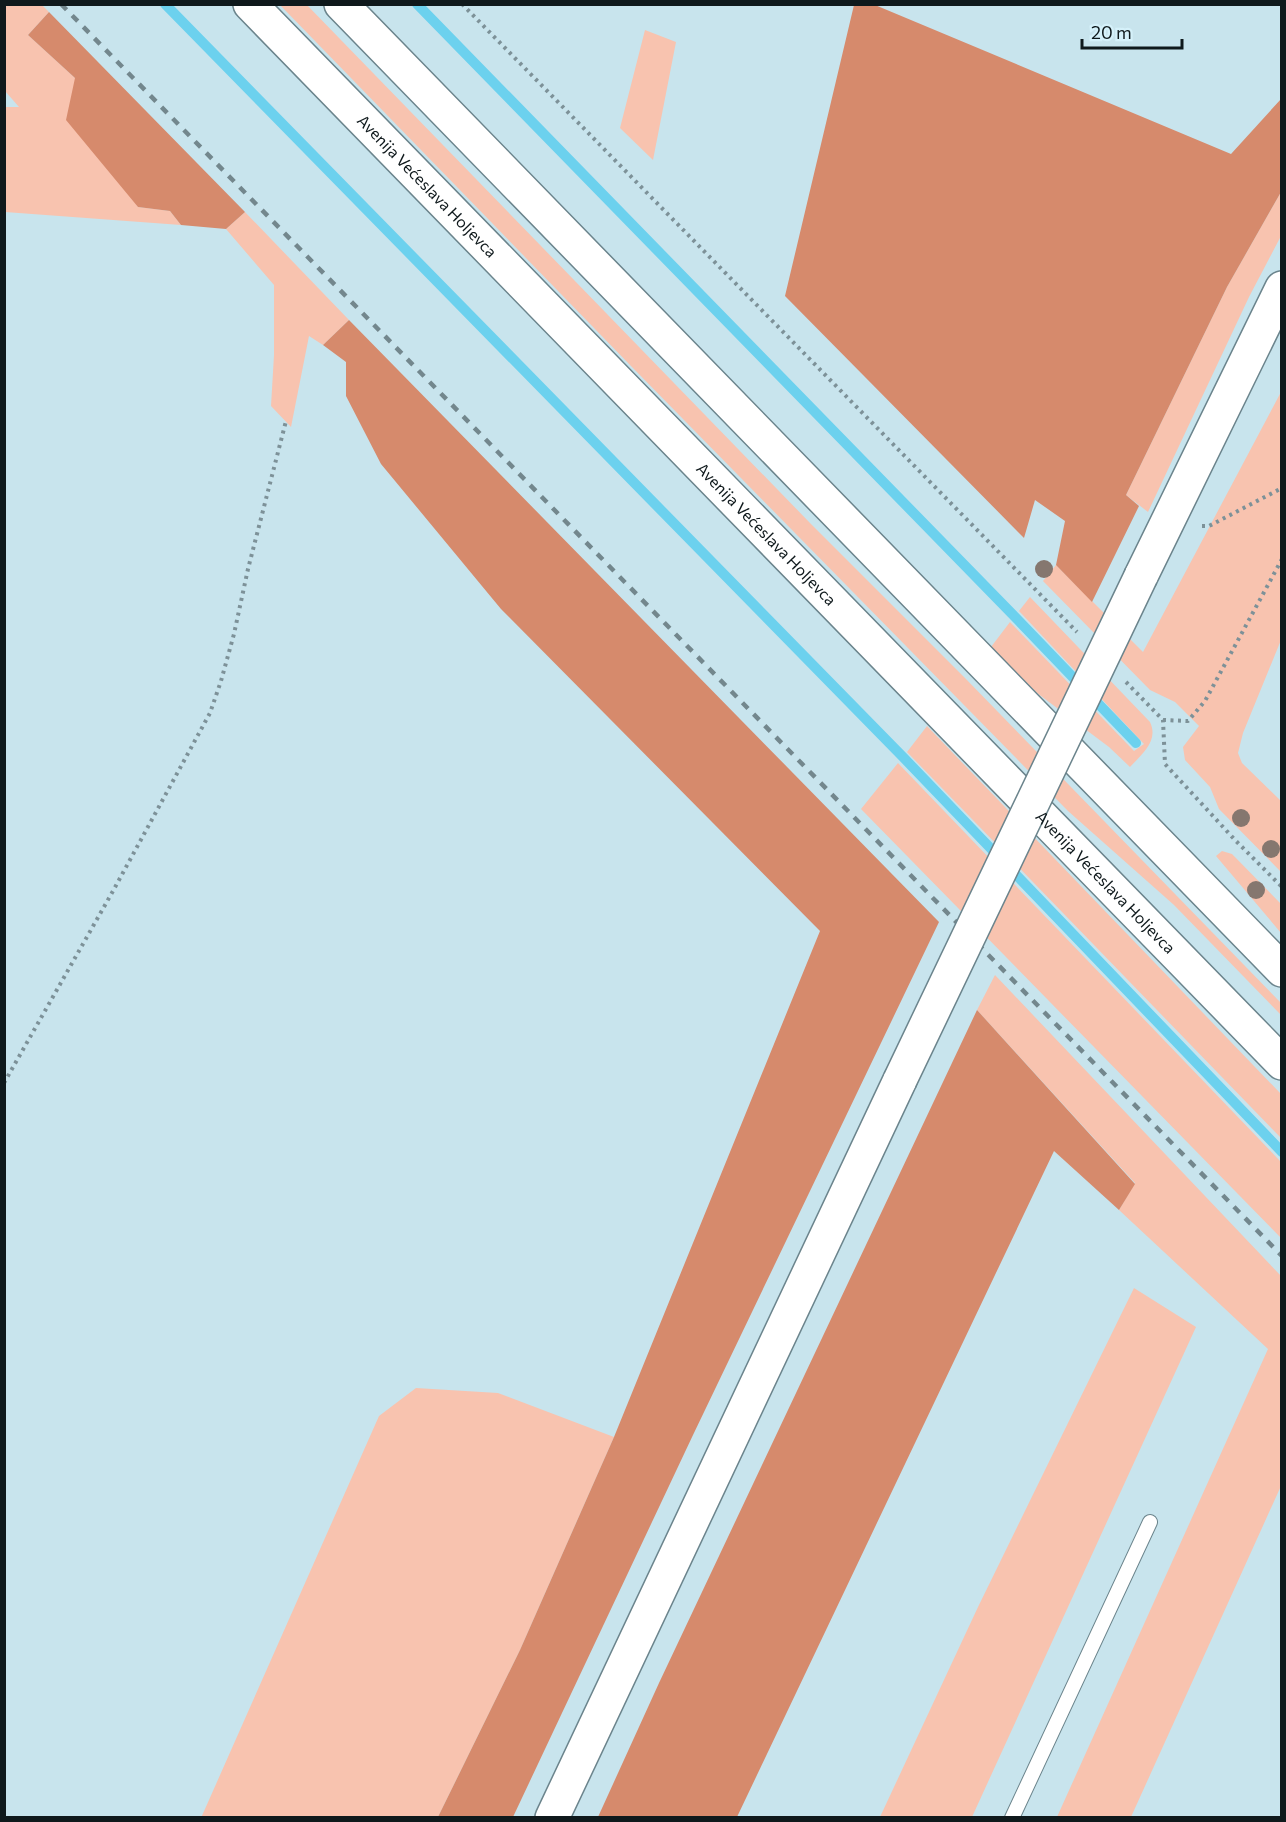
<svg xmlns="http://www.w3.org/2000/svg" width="1286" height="1822" font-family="Commissioner,sans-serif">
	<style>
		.green { fill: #f8c3af }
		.forest { fill: #d68a6c }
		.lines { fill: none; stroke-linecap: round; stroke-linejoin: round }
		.stream { stroke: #6cd1ee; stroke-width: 10 }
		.lane-casing { stroke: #6b848c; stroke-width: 16 }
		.secondary-casing { stroke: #6b848c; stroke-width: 36 }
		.path { stroke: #7d9198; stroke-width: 4; stroke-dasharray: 3 4.5; stroke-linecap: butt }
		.lane { stroke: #fff; stroke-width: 14 }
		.secondary { stroke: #fff; stroke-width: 33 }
		.rail { stroke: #73878d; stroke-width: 4.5; stroke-dasharray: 8 8; stroke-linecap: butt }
		.secondary-bridge-casing { stroke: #6b848c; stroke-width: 36; stroke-linecap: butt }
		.secondary-bridge { stroke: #fff; stroke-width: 33 }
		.tree { fill: #85776f }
		.labels { text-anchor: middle; stroke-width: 4.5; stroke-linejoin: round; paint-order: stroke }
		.street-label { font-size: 16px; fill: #0f191c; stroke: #d5f1fa }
	</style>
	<rect width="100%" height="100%" fill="#c8e4ed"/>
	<path class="green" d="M5,5H42L49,12L28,35L75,78L138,207L170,211L181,225L5,212L4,107H19L5,91Z
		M280,5H307L810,523L965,678L1281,1003V1015L1174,905L1068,811L629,364Z
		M645,30L676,42L653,160L620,128Z
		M1281,192V236L1249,297L1148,512L1126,495L1227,287Z
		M245,212L349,320L323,345L309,336L291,427L271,406L274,355V285L226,229Z
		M1281,392V640L1243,733L1238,753L1242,763L1281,801V872L1219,809L1210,787L1185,760L1183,747L1199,726L1175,702L1150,690L1043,581L1056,565L1143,652Z
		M1030,597L1150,722C1159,741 1142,754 1130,767L1109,747L1037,693L991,647L1010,622L1134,751L1144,744L1019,611Z
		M927,726L1281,1094L1280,1137L907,752Z
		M898,763L1281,1162V1238L861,809Z
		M1222,851L1232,854L1281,904V933L1216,856Z
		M995,975L1281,1276V1486L1131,1817H1057L1268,1349L1119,1210L1135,1183L977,1010Z
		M1134,1288L1196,1327L972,1817H880L978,1607Z
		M416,1388L498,1393L614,1437L520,1650L438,1817L201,1818L379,1416Z"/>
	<path class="forest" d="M854,5H875L1231,154L1281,99V192L1227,287L1126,495L1139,506L1092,602L1056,565L1065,521L1035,500L1024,538L785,296Z
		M49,12L245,212L226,229L181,225L170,211L138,207L66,120L75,78L28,35Z
		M349,320L939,922L693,1435L513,1817H438L520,1650L614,1437L820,931L501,609L381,464L346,396V362L323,345Z
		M977,1010L1135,1184L1119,1210L1054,1151L737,1817H598L659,1683Z"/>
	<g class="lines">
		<path class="stream" d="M165,4L903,757L1282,1152
			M417,4L1018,620L1136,743"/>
		<defs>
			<path id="lane" d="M1012,1818L1150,1522"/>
			<g id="secondary">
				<path id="s1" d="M250,4L1282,1063"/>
				<path d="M341,4L1282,970"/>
				<path d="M1141,576L1282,288"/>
				<path d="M552,1818L900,1080"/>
			</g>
		</defs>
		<use href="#lane" class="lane-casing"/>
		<use href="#secondary" class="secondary-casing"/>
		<path class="path" d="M462,4L1077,632
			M1202,526H1209L1282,488
			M1126,682L1163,720L1165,764L1235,840L1282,887
			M1163,720L1188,721L1205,701L1282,559
			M4,1083L113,891L210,713L221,681L234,634L248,569L286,421"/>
		<use href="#lane" class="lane"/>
		<use href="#secondary" class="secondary"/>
		<path class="rail" d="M61,4L1282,1256"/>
		<defs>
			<path id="secondary-bridge" d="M900,1080L1141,576"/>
		</defs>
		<use href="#secondary-bridge" class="secondary-bridge-casing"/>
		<use href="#secondary-bridge" class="secondary-bridge"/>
	</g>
	<g class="tree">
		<circle cx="1044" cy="569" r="9"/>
		<circle cx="1241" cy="818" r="9"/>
		<circle cx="1271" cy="849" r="9"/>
		<circle cx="1256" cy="890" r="9"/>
	</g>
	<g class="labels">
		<g class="street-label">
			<text dy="6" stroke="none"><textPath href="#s1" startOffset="254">Avenija Većeslava Holjevca</textPath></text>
			<text dy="6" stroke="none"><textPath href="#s1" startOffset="740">Avenija Većeslava Holjevca</textPath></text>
			<text dy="6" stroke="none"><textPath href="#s1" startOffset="1226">Avenija Većeslava Holjevca</textPath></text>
		</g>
	</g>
	<rect width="1286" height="1822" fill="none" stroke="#0f191c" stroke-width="12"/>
	<path d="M1082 39v9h100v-9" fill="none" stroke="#0f191c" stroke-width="3"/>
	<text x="1091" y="39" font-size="18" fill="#0f191c" stroke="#d5f1fa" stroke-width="4.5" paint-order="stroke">20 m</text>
</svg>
